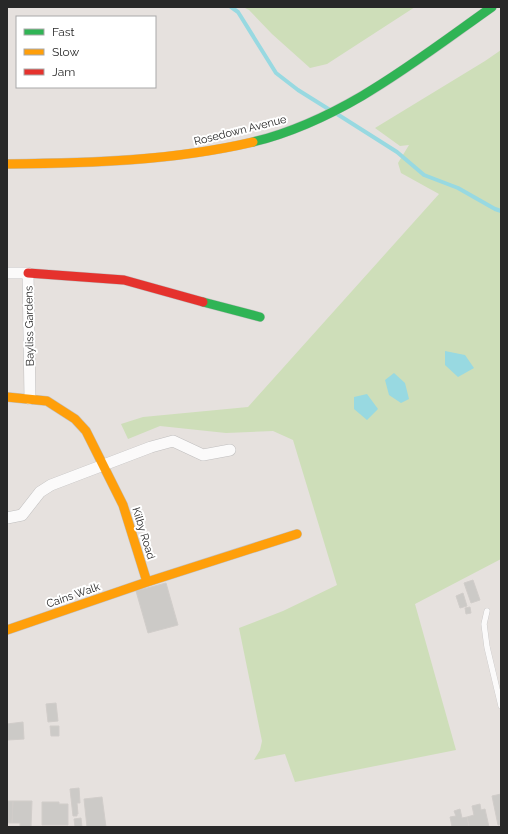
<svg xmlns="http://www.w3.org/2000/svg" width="508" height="834" font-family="Raleway,sans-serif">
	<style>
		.green { fill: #cedeb9 }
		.water { fill: #98d9e1 }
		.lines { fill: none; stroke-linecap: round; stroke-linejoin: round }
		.stream { stroke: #98d9e1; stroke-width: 4 }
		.building { fill: #cccac7; stroke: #d1cdca }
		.lane-casing { stroke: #c0bfbf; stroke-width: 6 }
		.street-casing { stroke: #c0bfbf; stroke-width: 12 }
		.fast-casing { stroke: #c0bfbf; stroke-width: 10 }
		.slow-casing { stroke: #c0bfbf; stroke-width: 10 }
		.jam-casing { stroke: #c0bfbf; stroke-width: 10 }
		.lane { stroke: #fbfafa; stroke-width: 5.5 }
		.street { stroke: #fbfafa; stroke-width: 11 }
		.fast { stroke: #30b455; stroke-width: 9 }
		.slow { stroke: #ff9f0a; stroke-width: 9 }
		.jam { stroke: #e5322d; stroke-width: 9 }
		.labels { text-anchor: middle; stroke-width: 4; stroke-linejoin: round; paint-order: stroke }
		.street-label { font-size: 11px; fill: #282828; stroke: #fff }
	</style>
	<rect width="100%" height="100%" fill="#e6e1de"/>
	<path class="green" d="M243,7H415L327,64L310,68L272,34L249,10Z
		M501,50V559L415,604L456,750L295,782L285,754L254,760L260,750L262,741L239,628L283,611L337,585L293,440L273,431L226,433L160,426L128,439L121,424L143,417L248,407L439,194L401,173L398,163L409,145L400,146L375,128L485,61Z"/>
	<path class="water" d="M445,351L465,355L474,368L458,377L445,365Z
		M394,373L405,383L409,399L401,403L389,395L385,380Z
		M367,394L378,409L367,420L354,409V397Z"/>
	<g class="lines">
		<path class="stream" d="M231,7L238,12L276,73L298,90L330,110
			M337,114L397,152L424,175L458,188L495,209L501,211"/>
	</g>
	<path class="building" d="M473,580L480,600L471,603L464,583Z
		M166,583L178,625L148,633L136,591Z
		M463,593L467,606L460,608L456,596Z
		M470,607L471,613L466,614L465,608Z
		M56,703L58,721L48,722L46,704Z
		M23,722L24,739L8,740L7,724Z
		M50,726H59V736H51Z
		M79,788L80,803H77L78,814H77V816H73L70,789Z
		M501,794V825H498L492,796Z
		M102,797L106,827H87L84,799Z
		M7,801H13L12,823H7Z
		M13,801H32L31,827H20V823H12Z
		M42,802H59V804H68V825H42Z
		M480,804L481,810L485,809L489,827H469L467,817L474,815L472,806Z
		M460,809L462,818L467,817L469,827H452L450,817L456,816L454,811Z
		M81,818L82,827H75L74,819Z"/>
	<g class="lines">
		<defs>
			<path id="lane" d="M487,611L484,624L487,647L501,706"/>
			<path id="street" d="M7,273H28L30,399
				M7,518L22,515L40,492L51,485L151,447L173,441L203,455L230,450"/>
			<path id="fast" d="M253,142C343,120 417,60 492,7
				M203,302L260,317"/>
			<path id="slow" d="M7,164C90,163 172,161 253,142
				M7,397L47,401L75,419L86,431L123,505L147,582
				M7,630L147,582L297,534"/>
			<path id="jam" d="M28,273L124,280L203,302"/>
		</defs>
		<use href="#lane" class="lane-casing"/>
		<use href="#street" class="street-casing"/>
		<use href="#fast" class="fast-casing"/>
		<use href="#slow" class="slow-casing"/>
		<use href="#jam" class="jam-casing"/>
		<use href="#lane" class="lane"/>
		<use href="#street" class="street"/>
		<use href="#fast" class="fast"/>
		<use href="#slow" class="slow"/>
		<use href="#jam" class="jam"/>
	</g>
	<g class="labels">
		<g class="street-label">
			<text transform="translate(240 130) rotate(-14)" y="4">Rosedown Avenue</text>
			<text transform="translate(29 326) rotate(-91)" y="4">Bayliss Gardens</text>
			<text transform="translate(144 533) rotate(73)" y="4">Kilby Road</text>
			<text transform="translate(73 595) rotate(-19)" y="4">Cains Walk</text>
		</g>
	</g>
	<rect width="508" height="834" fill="none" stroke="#282828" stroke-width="16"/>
	<rect x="16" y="16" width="140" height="72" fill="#ffffff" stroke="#a9a9a9"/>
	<rect x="24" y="29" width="20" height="6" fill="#30b455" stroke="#a9a9a9"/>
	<text x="52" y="36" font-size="12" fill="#282828">Fast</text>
	<rect x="24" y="49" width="20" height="6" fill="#ff9f0a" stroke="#a9a9a9"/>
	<text x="52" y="56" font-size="12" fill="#282828">Slow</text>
	<rect x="24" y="69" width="20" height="6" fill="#e5322d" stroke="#a9a9a9"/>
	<text x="52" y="76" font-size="12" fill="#282828">Jam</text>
</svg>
